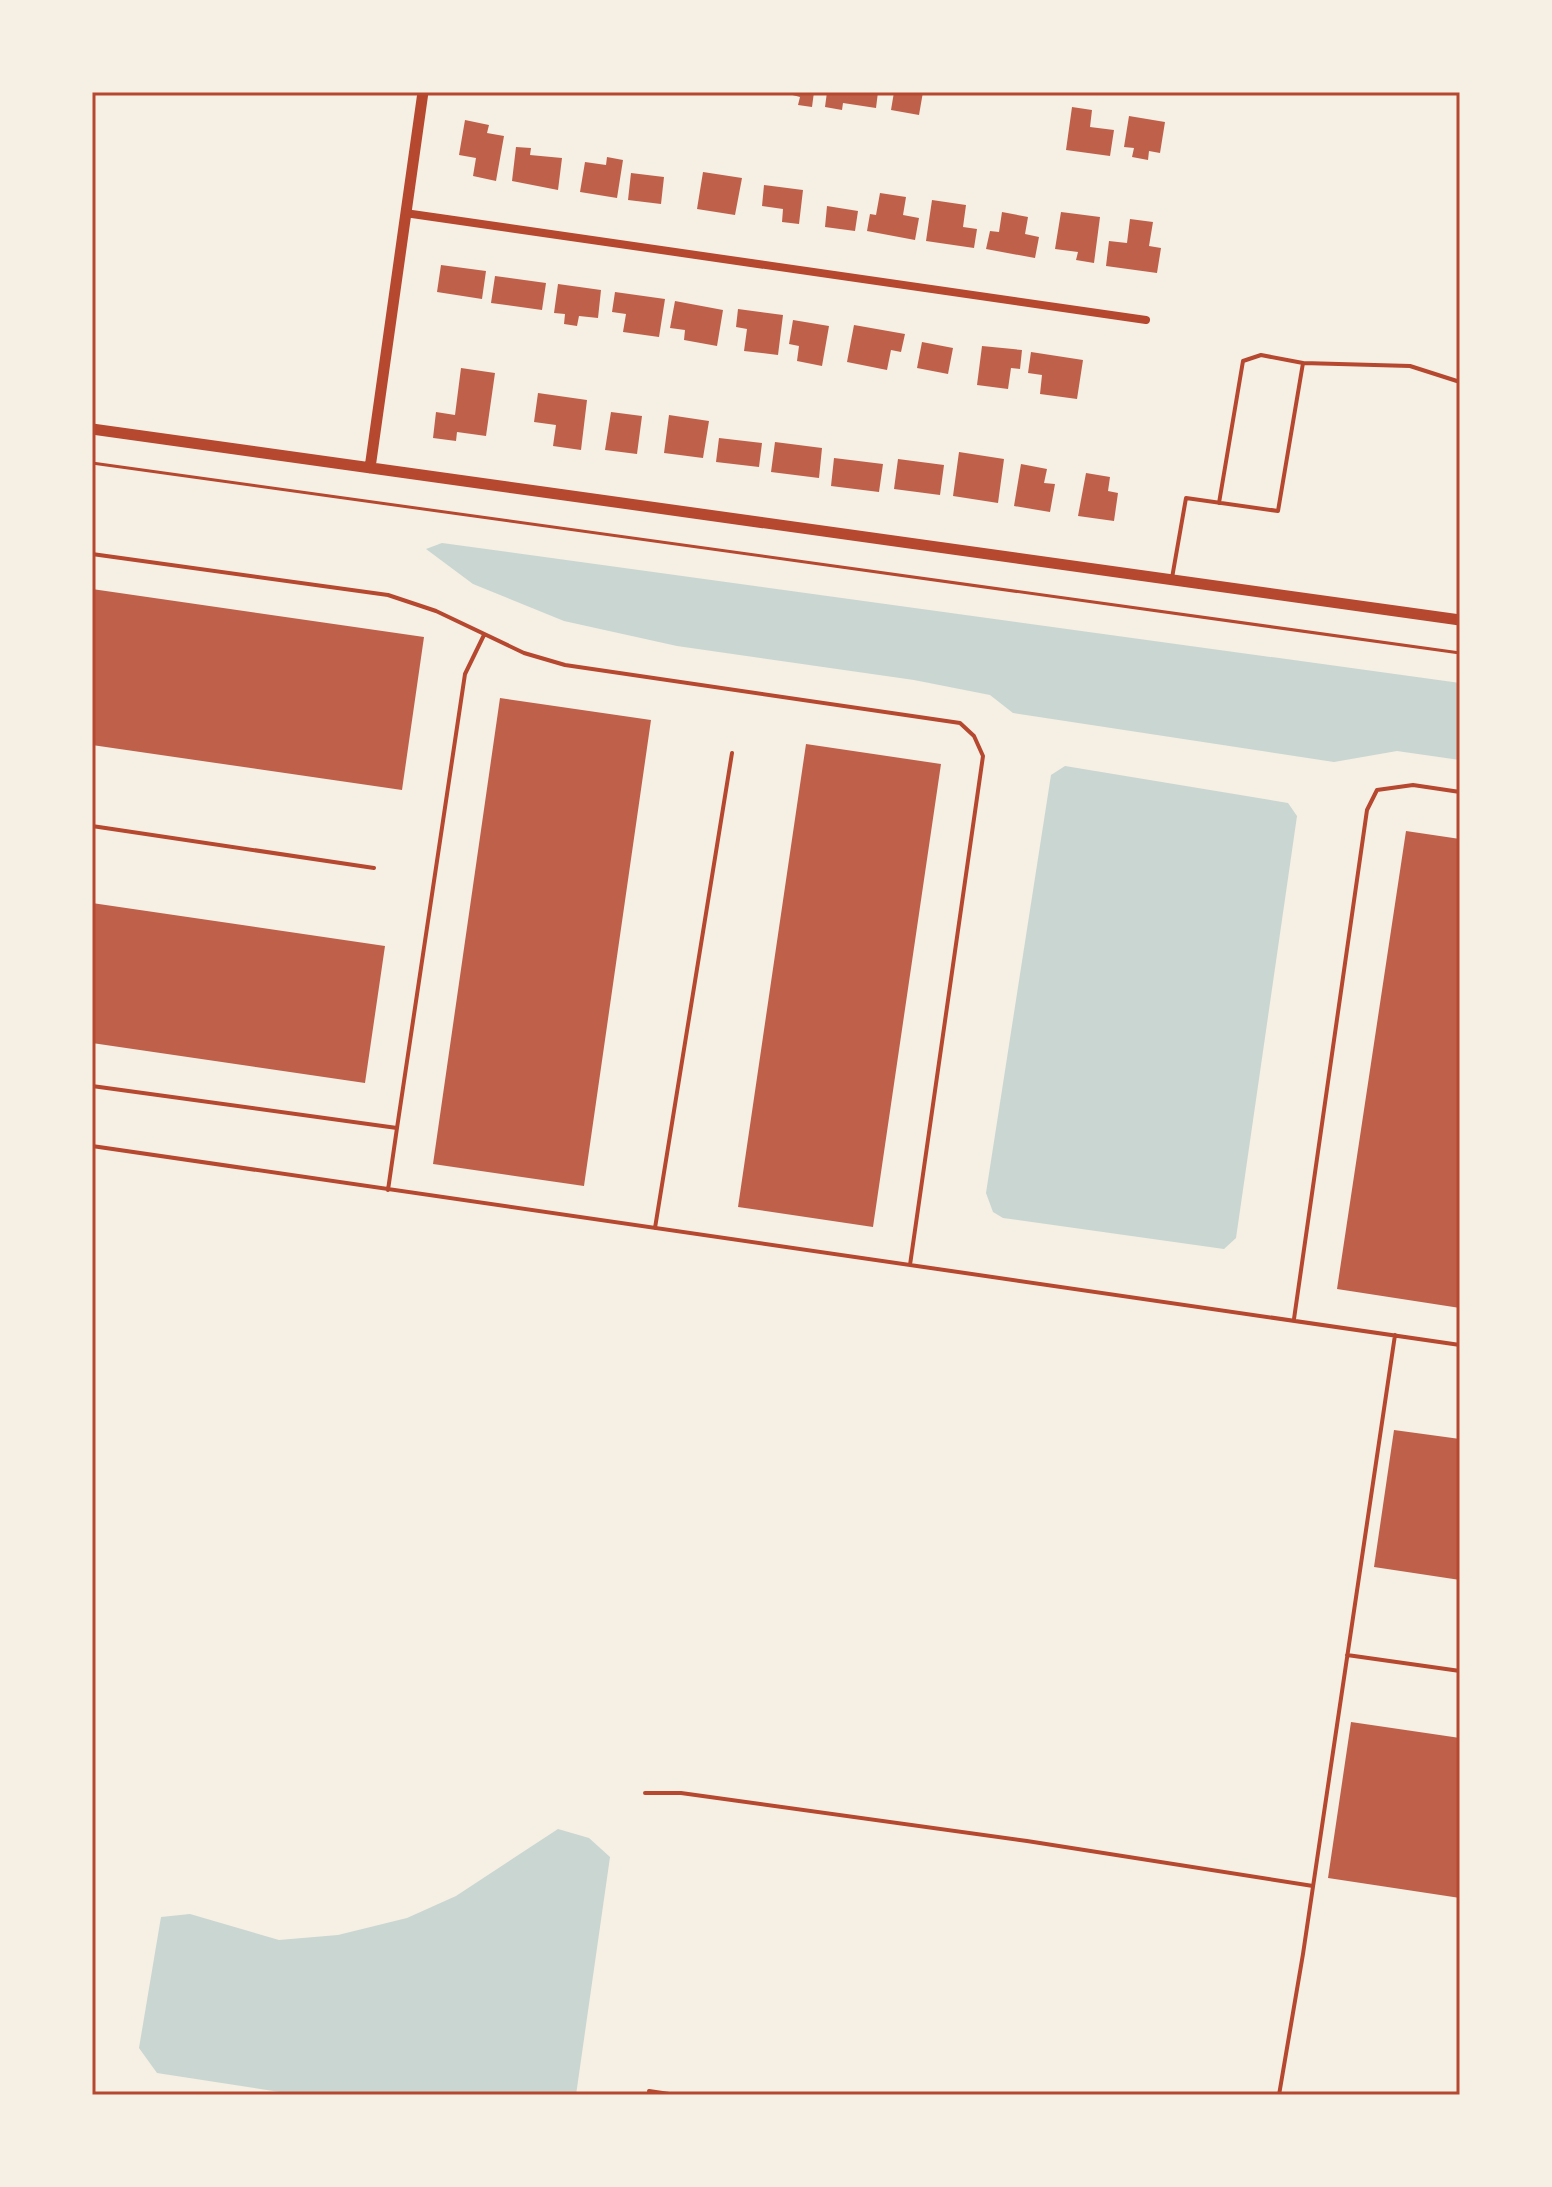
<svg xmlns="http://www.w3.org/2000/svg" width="1552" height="2187" font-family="Barlow,sans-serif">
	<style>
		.water { fill: #c9d6d2 }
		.building { fill: #bf614a }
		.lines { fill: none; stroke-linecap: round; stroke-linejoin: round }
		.path { stroke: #b5482f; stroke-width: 3 }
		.service { stroke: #b5482f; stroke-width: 4 }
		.minor { stroke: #b5482f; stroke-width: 8 }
		.tertiary { stroke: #b5482f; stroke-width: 11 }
		.neatline { fill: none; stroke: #b5482f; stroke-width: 3 }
	</style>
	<rect width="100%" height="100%" fill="#f6efe4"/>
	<path class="water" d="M442,543L1460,683V760L1397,751L1334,762L1013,713L990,695L914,680L677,646L564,621L473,584L426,549Z
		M1065,766L1288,803L1297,816L1236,1238L1224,1249L1003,1218L993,1212L986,1193L1051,775Z
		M558,1829L589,1838L610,1857L576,2095H299L157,2073L139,2048L161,1917L190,1914L279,1940L338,1935L407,1918L456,1896Z"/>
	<path class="building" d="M781,92H814L812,107L798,105L800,97Z
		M827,92H878L876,108L843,103L842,110L825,107Z
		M894,92H923L919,115L891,110Z
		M1072,107L1092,110L1090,127L1114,130L1110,156L1066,150Z
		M1129,116L1165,122L1160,153L1149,151L1148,160L1132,157L1134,148L1124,147Z
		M465,120L489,125L487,133L504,136L496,181L473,176L476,158L459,155Z
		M516,147L531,148L530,155L562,158L558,190L512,181Z
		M607,157L623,160L617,198L580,192L585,162L606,165Z
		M703,172L742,178L735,215L697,209Z
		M631,173L664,177L661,204L628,200Z
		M764,185L803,190L799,224L782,222L783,209L762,206Z
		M880,193L906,197L903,215L919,218L915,240L867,231L870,214L876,215Z
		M932,200L966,205L963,227L977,229L974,248L926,241Z
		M827,206L858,211L855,231L825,227Z
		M1002,212L1028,217L1025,234L1039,237L1035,258L986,249L990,231L999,232Z
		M1061,212L1100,217L1094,263L1076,260L1078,252L1055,249Z
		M1130,219L1153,222L1149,246L1161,248L1157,273L1106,266L1109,241L1127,243Z
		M441,265L486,271L482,299L437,292Z
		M495,276L546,283L542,310L491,303Z
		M558,284L601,290L598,318L579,316L577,326L564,324L565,314L554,313Z
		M615,292L665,299L659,337L623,332L626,314L612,312Z
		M675,301L723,310L717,346L684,340L685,330L670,328Z
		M738,309L783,315L778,355L744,351L747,329L736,327Z
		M793,320L829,326L822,366L797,361L799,346L789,344Z
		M854,325L905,334L901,352L891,350L887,370L847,362Z
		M922,342L953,348L948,374L917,368Z
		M982,346L1022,350L1020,369L1011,368L1008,389L977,385Z
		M1031,352L1083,360L1077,399L1040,394L1042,375L1028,373Z
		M461,368L495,373L486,436L457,432L456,441L433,438L436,412L455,415Z
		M538,393L587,400L581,450L553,446L556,425L534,422Z
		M611,412L642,416L637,454L605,450Z
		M669,415L709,421L703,458L664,453Z
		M719,438L762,443L759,467L716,462Z
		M775,442L822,448L819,478L771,472Z
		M959,452L1004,459L998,503L953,496Z
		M834,458L883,464L879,492L831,486Z
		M898,459L944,465L940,495L894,489Z
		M1021,464L1047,469L1044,483L1055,484L1050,512L1014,506Z
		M1086,473L1110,477L1108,491L1118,493L1114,521L1078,516Z
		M92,589L424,637L402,790L92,745Z
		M500,698L651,720L584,1186L433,1164Z
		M806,744L941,764L873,1227L738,1207Z
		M1406,831L1460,839V1308L1337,1289Z
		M92,903L385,946L365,1083L92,1043Z
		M1394,1430L1460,1439V1580L1374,1567Z
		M1351,1722L1460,1738V1898L1328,1878Z"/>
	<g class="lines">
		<path class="path" d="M92,463L1460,653"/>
		<path class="service" d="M1303,363L1410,366L1460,382
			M92,554L388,595L436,611L524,653L565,665L960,723L974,736L983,756L910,1265
			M1172,578L1186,498L1278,511L1303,363L1261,355L1243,361L1219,503
			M92,826L374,868
			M92,1086L397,1128L388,1190
			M397,1128L465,674L484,635
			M92,1146L1460,1345
			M655,1228L732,753
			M1294,1319L1367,810L1377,790L1413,785L1460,792
			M1347,1655L1460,1671
			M645,1793H681L1027,1841L1313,1886
			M649,2091L676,2095
			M1279,2095L1303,1954L1395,1335"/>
		<path class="minor" d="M405,213L1146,320"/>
		<path class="tertiary" d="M92,429L1460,620
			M370,468L423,92"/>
	</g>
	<rect width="1552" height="2187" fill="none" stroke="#f6efe4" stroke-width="188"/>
	<rect x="94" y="94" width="1364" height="1999" class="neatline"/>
</svg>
